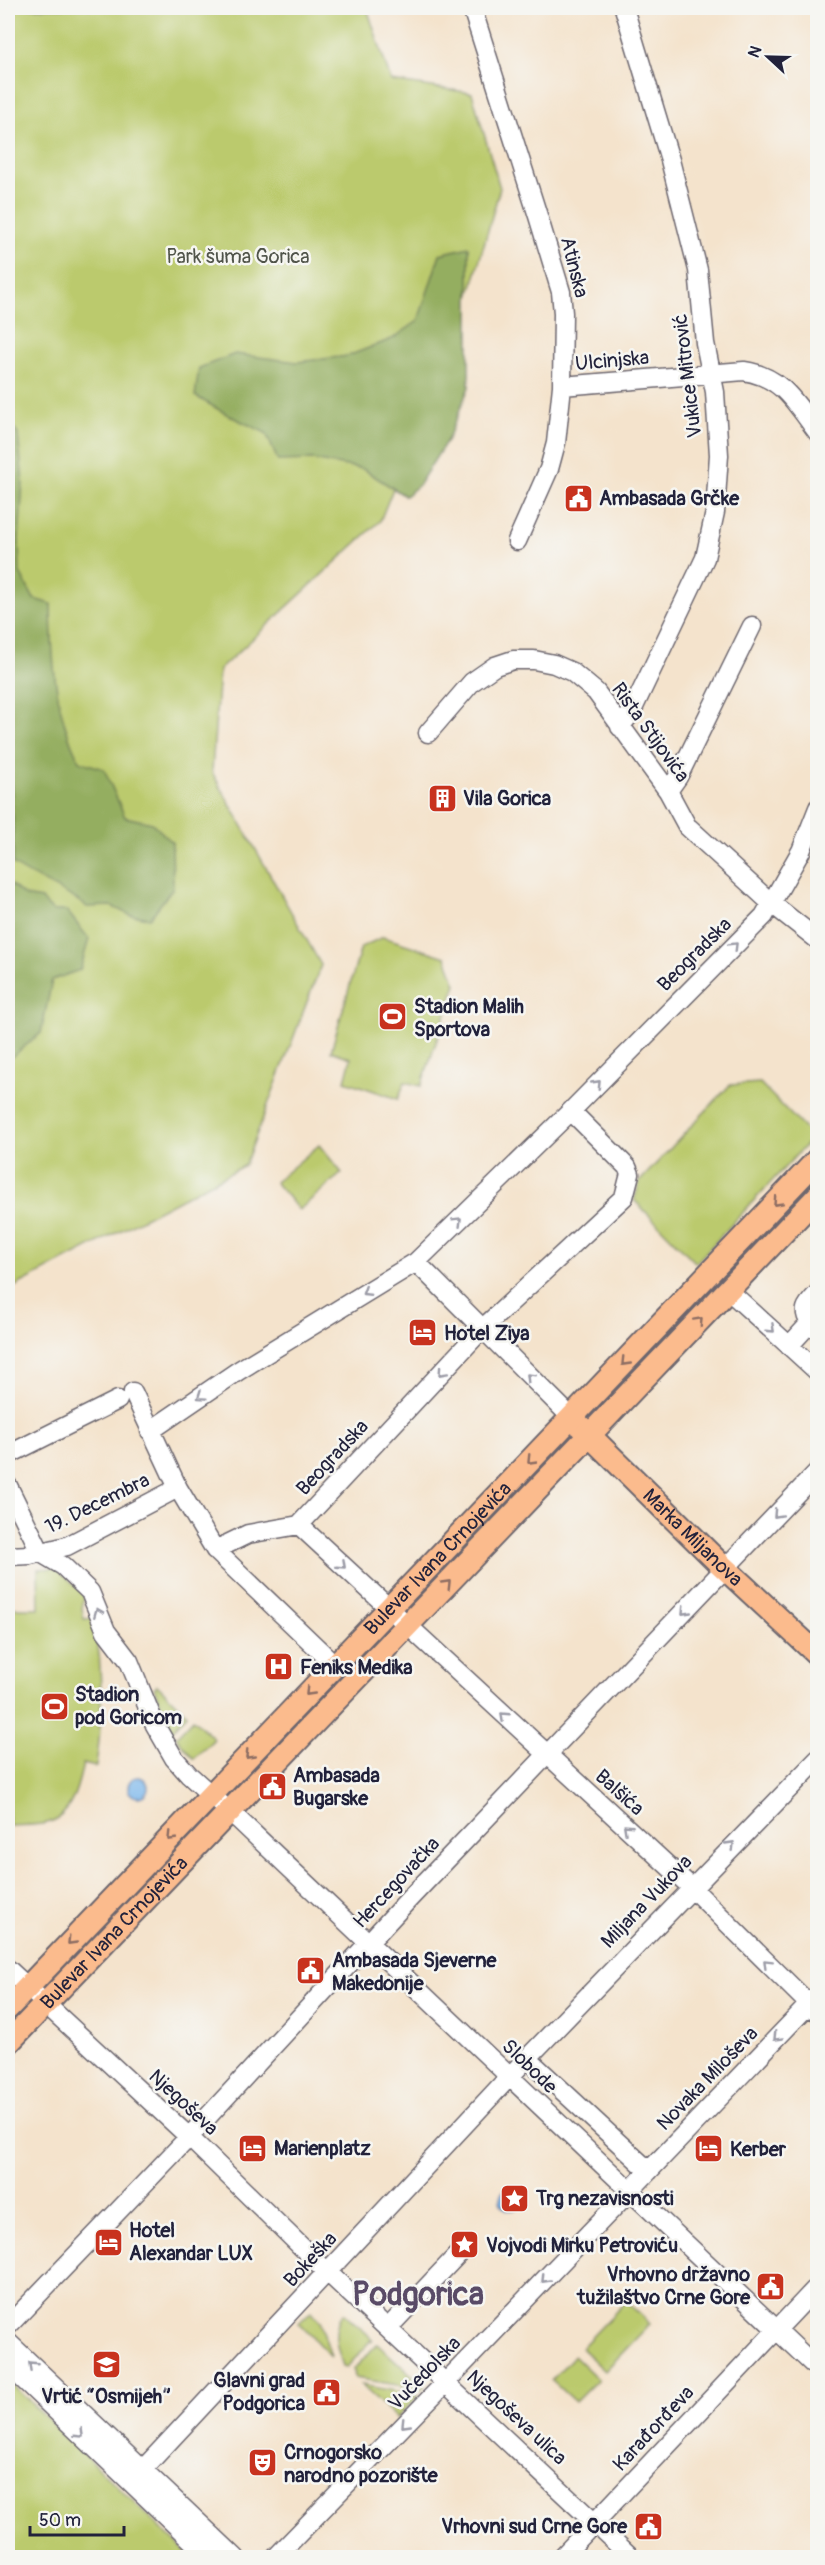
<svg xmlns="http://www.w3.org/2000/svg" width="825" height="2565" font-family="Pangolin,sans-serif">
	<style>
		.green { fill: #bbca6d; stroke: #6e7654; stroke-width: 1.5 }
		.forest { fill: #94ae60; stroke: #5b684e; stroke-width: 1.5 }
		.water { fill: #79b6ec; stroke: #4e6c94; stroke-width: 1.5 }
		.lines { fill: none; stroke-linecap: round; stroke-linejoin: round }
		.minor-casing { stroke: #6c666e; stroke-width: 21 }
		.major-casing { stroke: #6c666e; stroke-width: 26 }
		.minor { stroke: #fff; stroke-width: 18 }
		.major { stroke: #fbbb8d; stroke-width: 22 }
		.oneway { stroke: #9c9ca7 }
		.oneway2 { stroke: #8e6e64 }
		.labels { text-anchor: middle; stroke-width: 5; stroke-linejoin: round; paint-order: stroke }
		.park-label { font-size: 20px; fill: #50544a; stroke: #f6f6f2 }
		.street-label { font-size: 20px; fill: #22223b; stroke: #f6f6f2 }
		.poi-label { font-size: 20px; font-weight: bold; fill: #22223b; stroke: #f6f6f2; text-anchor: start }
		.town-label { font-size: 32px; font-weight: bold; fill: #594b67; stroke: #f6f6f2 }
	</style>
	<rect width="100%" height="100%" fill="#f6f6f2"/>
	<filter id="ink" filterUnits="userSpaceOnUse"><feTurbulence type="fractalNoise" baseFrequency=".0167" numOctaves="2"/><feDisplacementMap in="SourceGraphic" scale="12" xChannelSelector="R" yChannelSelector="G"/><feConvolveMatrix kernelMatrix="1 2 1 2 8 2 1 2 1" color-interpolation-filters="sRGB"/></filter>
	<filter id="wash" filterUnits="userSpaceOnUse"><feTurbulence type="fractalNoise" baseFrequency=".008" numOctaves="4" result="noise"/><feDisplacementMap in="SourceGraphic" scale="24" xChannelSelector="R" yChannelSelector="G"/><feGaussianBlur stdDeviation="1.35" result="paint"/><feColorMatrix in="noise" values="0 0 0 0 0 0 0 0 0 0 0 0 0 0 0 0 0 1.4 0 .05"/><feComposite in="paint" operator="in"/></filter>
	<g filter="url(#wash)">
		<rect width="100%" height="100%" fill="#f4e3cc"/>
		<path class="green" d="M8,8H367L391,81L472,93L500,188L466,308L380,521L219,670L212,772L321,965L245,1165L8,1290Z
			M383,937L446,957L456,984L421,1086L405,1082L398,1099L345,1081L351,1058L331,1051L361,947Z
			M760,1083L813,1137L696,1263L634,1200L640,1181L730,1085Z
			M319,1145L342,1173L299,1210L275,1182Z
			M817,1168V1182L608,1408L601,1401Z
			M546,1457L552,1464L415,1606L408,1600Z
			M57,1568L85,1595L82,1608L84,1619L94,1618C103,1668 103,1717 96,1767L83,1764C78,1785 72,1817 47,1823C35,1826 20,1825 8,1826V1608H39L38,1569Z
			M383,1626L389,1632L246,1781L239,1775Z
			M157,1685L187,1714L172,1731L154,1688Z
			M193,1719L214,1739L194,1759L176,1737Z
			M626,2301L650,2324L605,2371L581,2348Z
			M311,2311L320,2321L331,2357L299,2323Z
			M344,2313L373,2339L347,2367L343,2366C337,2349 330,2329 344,2313Z
			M377,2344L424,2386L422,2389L355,2378L354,2369Z
			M574,2356L598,2379L575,2402L551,2380Z
			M8,2381L191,2557H8Z
			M361,2385L419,2395L397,2418Z"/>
		<path class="forest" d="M469,247V387L448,439L418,486L405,496L363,469L313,460L278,461L266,433L230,416L195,396L199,368L235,354L297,362L348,356L392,339L418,321L440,254Z
			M8,420L18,434L23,482L19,540L20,573L34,599L51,604C52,660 54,710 79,761L104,769L125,817L152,823L172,842L173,888L150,918L130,915L111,906L87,907C64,889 37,881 13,864V815L8,742Z
			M8,882L25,896L41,899L53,911H67L89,939L80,970L52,980L41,1033L8,1060Z"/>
		<path class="water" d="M128 1787a10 10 0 1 1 20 0a10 10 0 1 1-20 0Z
			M500 2199a11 11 0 1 1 22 0a11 11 0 1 1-22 0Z"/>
	</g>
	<g filter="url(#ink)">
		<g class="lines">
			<defs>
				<path id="minor" d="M472,8L538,216L561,292L563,313L562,386L556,443L549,469L517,541
					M562,386L744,371C783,377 796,404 818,433
					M620,727L631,713L705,558L715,512L719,455L715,392L705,343L698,270L670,160L624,8
					M428,733L472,682L495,666L513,660H534L554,664L572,672L596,692L668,791L687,826L771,903L818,940
					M668,791L678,777L752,626
					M416,1262L572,1418
					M728,1290L818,1372
					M810,1323C801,1309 807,1305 818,1293
					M789,1346L810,1323L818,1330
					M133,1392L178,1488L215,1550L335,1665
					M150,1431L238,1371L416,1262L571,1111L764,916L801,851L818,808
					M8,1455L118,1400
					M8,1486L41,1553L63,1566L90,1592L106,1631L129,1661L155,1725L174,1758L189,1775L239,1820L818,2369
					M299,1525L691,1887L816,2011
					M299,1525L482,1329L624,1197L630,1174L627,1167L571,1111
					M215,1550L248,1534L299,1525
					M8,1556L30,1555L67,1546L178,1488
					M8,1969L189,2137L322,2267L632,2558
					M527,2058L649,2171
					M9,2325L189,2137L410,1898L818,1471
					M388,2328L464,2248
					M8,2342L236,2558
					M8,2365L210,2558
					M131,2482L509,2077L818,1759
					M275,2558L446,2382L818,1995
					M561,2558L818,2286"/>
				<g id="major">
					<path id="s1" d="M579,1425L718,1562L818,1655"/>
					<path id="s2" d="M8,2008L818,1159"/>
					<path id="s3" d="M8,2043L818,1196"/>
				</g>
			</defs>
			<use href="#minor" class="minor-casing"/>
			<use href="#major" class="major-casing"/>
			<use href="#minor" class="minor"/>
			<use href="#major" class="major"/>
		</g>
		<defs><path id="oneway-chevron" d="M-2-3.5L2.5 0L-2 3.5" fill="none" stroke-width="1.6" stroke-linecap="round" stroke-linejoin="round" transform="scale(1.5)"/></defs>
		<g class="oneway">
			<use href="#oneway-chevron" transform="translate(734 946) rotate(-45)"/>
			<use href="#oneway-chevron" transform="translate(597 1084) rotate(-46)"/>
			<use href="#oneway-chevron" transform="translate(458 1221) rotate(-45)"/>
			<use href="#oneway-chevron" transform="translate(366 1292) rotate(148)"/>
			<use href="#oneway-chevron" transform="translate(771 1329) rotate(43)"/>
			<use href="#oneway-chevron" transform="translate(442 1372) rotate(133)"/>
			<use href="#oneway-chevron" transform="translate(530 1377) rotate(-135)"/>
			<use href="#oneway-chevron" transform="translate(201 1396) rotate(146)"/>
			<use href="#oneway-chevron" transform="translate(777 1514) rotate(133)"/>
			<use href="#oneway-chevron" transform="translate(342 1565) rotate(43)"/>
			<use href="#oneway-chevron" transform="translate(685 1611) rotate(134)"/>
			<use href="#oneway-chevron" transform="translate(98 1612) rotate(-112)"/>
			<use href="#oneway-chevron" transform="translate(504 1716) rotate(-137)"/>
			<use href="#oneway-chevron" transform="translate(627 1828) rotate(-137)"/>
			<use href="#oneway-chevron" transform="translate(731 1845) rotate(-46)"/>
			<use href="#oneway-chevron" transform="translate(767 1963) rotate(-135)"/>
			<use href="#oneway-chevron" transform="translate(777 2037) rotate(134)"/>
			<use href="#oneway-chevron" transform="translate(545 2279) rotate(134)"/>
			<use href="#oneway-chevron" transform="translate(32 2365) rotate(-137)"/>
			<use href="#oneway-chevron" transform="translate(405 2424) rotate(134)"/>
			<use href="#oneway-chevron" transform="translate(80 2434) rotate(44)"/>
		</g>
		<g class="oneway2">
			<use href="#oneway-chevron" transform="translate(777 1202) rotate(133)"/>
			<use href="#oneway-chevron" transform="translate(699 1321) rotate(-47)"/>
			<use href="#oneway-chevron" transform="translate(625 1362) rotate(134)"/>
			<use href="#oneway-chevron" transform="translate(531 1460) rotate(134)"/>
			<use href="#oneway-chevron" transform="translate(447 1584) rotate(-46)"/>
			<use href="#oneway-chevron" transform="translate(309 1692) rotate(134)"/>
			<use href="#oneway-chevron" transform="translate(249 1755) rotate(134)"/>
			<use href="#oneway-chevron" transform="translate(171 1837) rotate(134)"/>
			<use href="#oneway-chevron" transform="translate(71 1941) rotate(134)"/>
		</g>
	</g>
	<defs>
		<symbol id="civic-square" viewBox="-11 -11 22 22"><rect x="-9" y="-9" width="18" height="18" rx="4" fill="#c8321e" stroke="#f6f6f2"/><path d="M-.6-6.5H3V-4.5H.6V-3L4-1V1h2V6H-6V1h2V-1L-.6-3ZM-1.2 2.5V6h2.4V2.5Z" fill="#fff"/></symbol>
		<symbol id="building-square" viewBox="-11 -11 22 22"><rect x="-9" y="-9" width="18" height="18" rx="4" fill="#c8321e" stroke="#f6f6f2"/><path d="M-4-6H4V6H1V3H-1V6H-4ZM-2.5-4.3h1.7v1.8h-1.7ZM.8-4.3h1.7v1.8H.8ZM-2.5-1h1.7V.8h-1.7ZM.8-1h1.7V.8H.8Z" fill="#fff"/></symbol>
		<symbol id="stadium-square" viewBox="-11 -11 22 22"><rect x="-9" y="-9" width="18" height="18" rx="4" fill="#c8321e" stroke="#f6f6f2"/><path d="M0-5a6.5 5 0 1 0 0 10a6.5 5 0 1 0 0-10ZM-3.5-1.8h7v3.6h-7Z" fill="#fff"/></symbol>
		<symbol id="hotel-square" viewBox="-11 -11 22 22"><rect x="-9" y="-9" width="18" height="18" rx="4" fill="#c8321e" stroke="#f6f6f2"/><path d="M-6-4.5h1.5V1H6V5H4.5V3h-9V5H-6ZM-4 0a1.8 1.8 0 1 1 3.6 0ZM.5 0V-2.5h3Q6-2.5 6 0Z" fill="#fff"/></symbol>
		<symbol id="hospital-square" viewBox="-11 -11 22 22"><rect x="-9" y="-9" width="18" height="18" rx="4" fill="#c8321e" stroke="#f6f6f2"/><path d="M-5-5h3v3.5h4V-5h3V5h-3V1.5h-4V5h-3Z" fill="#fff"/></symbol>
		<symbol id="sight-square" viewBox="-11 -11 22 22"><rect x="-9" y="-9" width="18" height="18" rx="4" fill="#c8321e" stroke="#f6f6f2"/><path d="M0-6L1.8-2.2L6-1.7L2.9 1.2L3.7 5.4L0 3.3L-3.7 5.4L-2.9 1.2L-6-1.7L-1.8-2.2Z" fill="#fff"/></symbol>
		<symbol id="school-square" viewBox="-11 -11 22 22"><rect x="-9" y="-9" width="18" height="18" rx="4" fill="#c8321e" stroke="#f6f6f2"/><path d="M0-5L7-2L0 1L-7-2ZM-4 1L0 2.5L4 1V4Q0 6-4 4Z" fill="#fff"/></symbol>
		<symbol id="theatre-square" viewBox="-11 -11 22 22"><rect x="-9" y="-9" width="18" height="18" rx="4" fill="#c8321e" stroke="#f6f6f2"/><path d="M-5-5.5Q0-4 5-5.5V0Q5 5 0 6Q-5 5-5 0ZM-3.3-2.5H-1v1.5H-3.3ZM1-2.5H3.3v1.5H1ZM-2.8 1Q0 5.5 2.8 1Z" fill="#fff"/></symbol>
	</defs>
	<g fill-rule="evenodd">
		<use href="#civic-square" x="562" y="482" width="33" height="33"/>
		<use href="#building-square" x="426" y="782" width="33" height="33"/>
		<use href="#stadium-square" x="376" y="1000" width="33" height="33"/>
		<use href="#hotel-square" x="406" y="1316" width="33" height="33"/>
		<use href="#hospital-square" x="262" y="1650" width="33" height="33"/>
		<use href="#stadium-square" x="38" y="1690" width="33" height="33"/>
		<use href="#civic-square" x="256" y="1770" width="33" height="33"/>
		<use href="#civic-square" x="294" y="1954" width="33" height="33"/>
		<use href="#hotel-square" x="236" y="2132" width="33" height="33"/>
		<use href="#hotel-square" x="692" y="2132" width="33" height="33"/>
		<use href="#sight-square" x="498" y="2182" width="33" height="33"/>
		<use href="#hotel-square" x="92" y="2226" width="33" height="33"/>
		<use href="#sight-square" x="448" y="2228" width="33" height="33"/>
		<use href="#civic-square" x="754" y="2270" width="33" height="33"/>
		<use href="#school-square" x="90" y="2348" width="33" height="33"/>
		<use href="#civic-square" x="310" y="2376" width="33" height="33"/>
		<use href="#theatre-square" x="246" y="2446" width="33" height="33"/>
		<use href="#civic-square" x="632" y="2510" width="33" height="33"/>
	</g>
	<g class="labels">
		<g class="park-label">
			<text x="238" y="263">Park šuma Gorica</text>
		</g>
		<g class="street-label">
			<text transform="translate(575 267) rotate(76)" y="7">Atinska</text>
			<text transform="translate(612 360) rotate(-5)" y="7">Ulcinjska</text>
			<text transform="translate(687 376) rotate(-97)" y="7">Vukice Mitrović</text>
			<text transform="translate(651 732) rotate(54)" y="7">Rista Stijovića</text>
			<text transform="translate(694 954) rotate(-45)" y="7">Beogradska</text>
			<text transform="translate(332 1457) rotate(-47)" y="7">Beogradska</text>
			<text transform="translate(97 1503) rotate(-26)" y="7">19. Decembra</text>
			<text dy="7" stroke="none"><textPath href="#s1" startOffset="160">Marka Miljanova</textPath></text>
			<text dy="7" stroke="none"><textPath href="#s2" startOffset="622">Bulevar Ivana Crnojevića</textPath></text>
			<text transform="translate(620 1792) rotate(42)" y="7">Balšića</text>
			<text transform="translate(396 1882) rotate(-47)" y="7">Hercegovačka</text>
			<text transform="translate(646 1901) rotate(-46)" y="7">Miljana Vukova</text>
			<text dy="7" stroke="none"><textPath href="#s3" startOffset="153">Bulevar Ivana Crnojevića</textPath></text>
			<text transform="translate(530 2066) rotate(44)" y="7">Slobode</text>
			<text transform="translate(707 2078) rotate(-46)" y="7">Novaka Miloševa</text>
			<text transform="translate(184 2102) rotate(43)" y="7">Njegoševa</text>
			<text transform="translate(310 2259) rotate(-47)" y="7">Bokeška</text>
			<text transform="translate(424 2373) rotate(-46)" y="7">Vučedolska</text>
			<text transform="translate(517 2417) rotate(43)" y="7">Njegoševa ulica</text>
			<text transform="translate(653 2428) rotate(-47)" y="7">Karađorđeva</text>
		</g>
		<g class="poi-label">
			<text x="599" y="505">Ambasada Grčke</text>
			<text x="463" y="805">Vila Gorica</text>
			<text x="414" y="1013">Stadion Malih<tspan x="414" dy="23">Sportova</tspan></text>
			<text x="444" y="1340">Hotel Ziya</text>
			<text x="300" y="1674">Feniks Medika</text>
			<text x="75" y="1701">Stadion<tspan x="75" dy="23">pod Goricom</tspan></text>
			<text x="293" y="1782">Ambasada<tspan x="293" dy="23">Bugarske</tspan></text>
			<text x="332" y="1967">Ambasada Sjeverne<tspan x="332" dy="23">Makedonije</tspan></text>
			<text x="274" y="2155">Marienplatz</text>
			<text x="730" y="2156">Kerber</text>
			<text x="536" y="2205">Trg nezavisnosti</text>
			<text x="129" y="2237">Hotel<tspan x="129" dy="23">Alexandar LUX</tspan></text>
			<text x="486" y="2252">Vojvodi Mirku Petroviću</text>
			<text x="750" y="2281" text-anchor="end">Vrhovno državno<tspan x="750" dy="23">tužilaštvo Crne Gore</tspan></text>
			<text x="305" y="2387" text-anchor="end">Glavni grad<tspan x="305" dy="23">Podgorica</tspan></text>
			<text x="106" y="2403" text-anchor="middle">Vrtić “Osmijeh”</text>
			<text x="284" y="2459">Crnogorsko<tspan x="284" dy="23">narodno pozorište</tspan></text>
			<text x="627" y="2533" text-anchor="end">Vrhovni sud Crne Gore</text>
		</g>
		<g class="town-label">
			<text x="418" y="2305">Podgorica</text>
		</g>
	</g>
	<rect width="825" height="2565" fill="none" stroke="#f6f6f2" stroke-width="30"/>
	<g transform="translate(768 57) rotate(292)" stroke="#f6f6f2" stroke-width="4.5" paint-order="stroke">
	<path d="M0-4.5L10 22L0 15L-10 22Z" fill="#22223b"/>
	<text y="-9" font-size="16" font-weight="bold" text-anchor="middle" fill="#22223b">N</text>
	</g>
	<path d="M30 2526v9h94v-9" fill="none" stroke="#22223b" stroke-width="3"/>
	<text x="39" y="2526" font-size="18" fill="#22223b" stroke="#f6f6f2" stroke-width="4.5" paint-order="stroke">50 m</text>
</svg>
